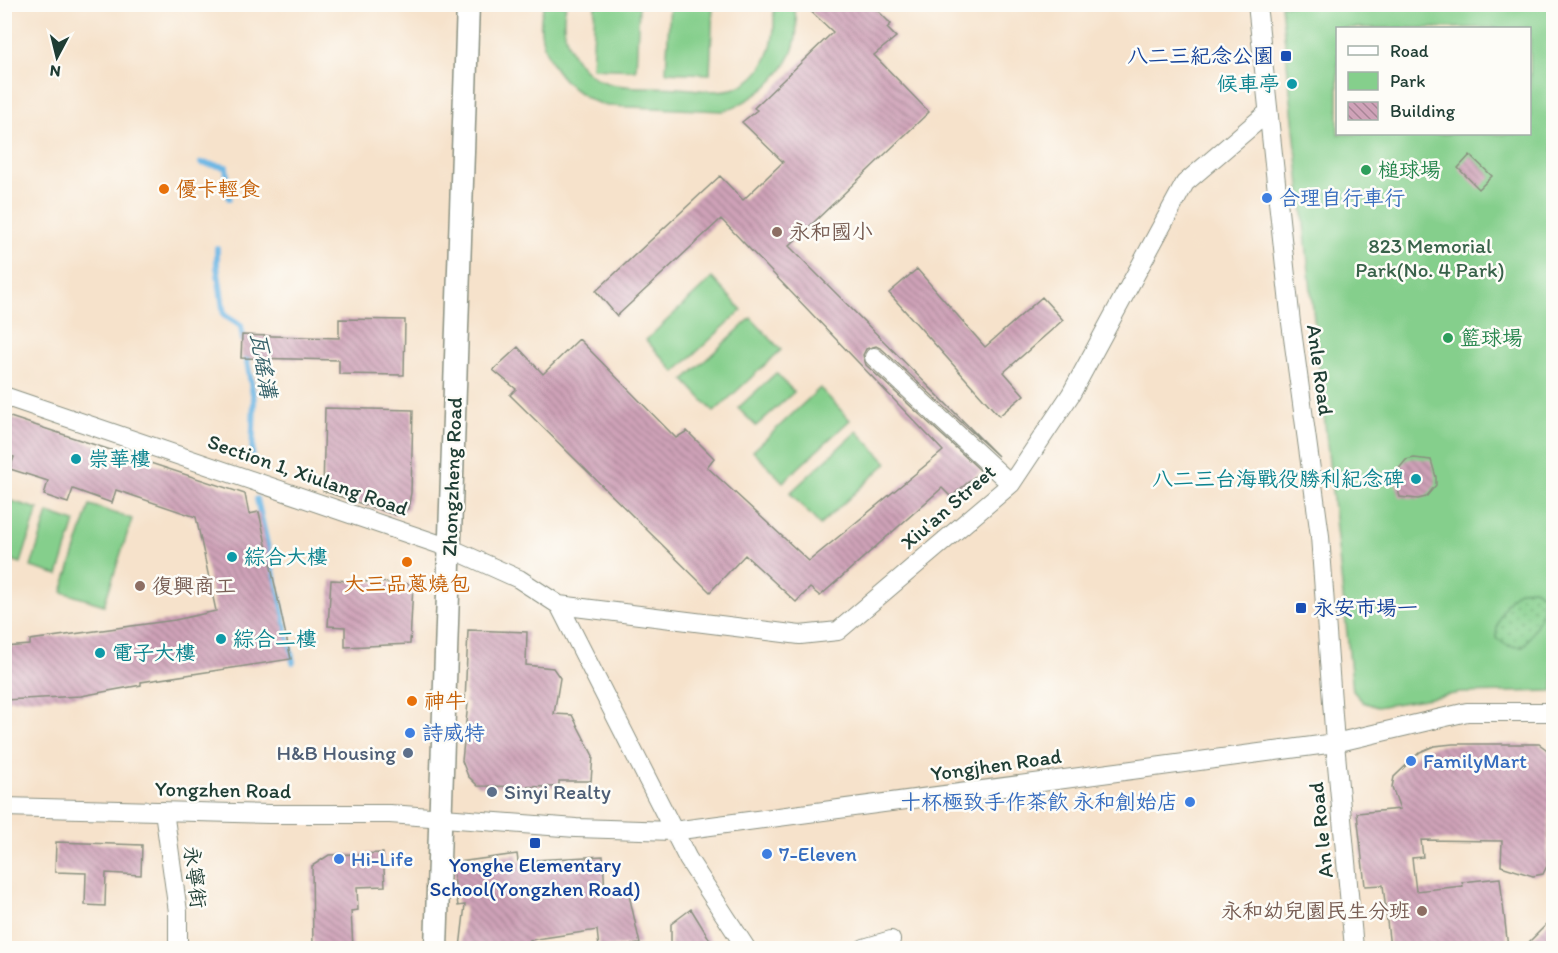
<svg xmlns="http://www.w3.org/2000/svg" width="1558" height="953" font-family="Itim,'LXGW WenKai TC',sans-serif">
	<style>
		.park { fill: #85cf8c; stroke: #528660; stroke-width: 1.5; fill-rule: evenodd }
		.garden { fill: url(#garden-dots); stroke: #528660; stroke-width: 1.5 }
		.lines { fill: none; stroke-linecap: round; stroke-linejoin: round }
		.stream { stroke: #6bb6e4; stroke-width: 6 }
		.building { fill: url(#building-back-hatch) }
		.minor-casing { stroke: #8a9080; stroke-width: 20 }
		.tertiary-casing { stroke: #8a9080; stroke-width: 25 }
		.minor { stroke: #fff; stroke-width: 18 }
		.tertiary { stroke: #fff; stroke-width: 22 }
		.transit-dot { fill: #1a4fb4; stroke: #fdfcf7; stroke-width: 2 }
		.culture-dot { fill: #0f9aa8; stroke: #fdfcf7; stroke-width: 2 }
		.leisure-dot { fill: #2e9e5b; stroke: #fdfcf7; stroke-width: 2 }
		.food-dot { fill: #e8710a; stroke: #fdfcf7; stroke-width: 2 }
		.shop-dot { fill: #3f7fe0; stroke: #fdfcf7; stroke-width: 2 }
		.education-dot { fill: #8d6e63; stroke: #fdfcf7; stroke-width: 2 }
		.service-dot { fill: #5c6f8a; stroke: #fdfcf7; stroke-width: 2 }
		.labels { text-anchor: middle; stroke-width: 5; stroke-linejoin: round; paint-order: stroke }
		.transit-label { font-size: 21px; fill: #164399; stroke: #fdfcf7; text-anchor: end }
		.culture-label { font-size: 21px; fill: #0d838f; stroke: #fdfcf7; text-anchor: start }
		.leisure-label { font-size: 21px; fill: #27864d; stroke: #fdfcf7; text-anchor: start }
		.food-label { font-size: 21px; fill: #c56008; stroke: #fdfcf7; text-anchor: start }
		.shop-label { font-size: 21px; fill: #366cbe; stroke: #fdfcf7; text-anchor: start }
		.education-label { font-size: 21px; fill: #785e54; stroke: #fdfcf7; text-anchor: start }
		.park-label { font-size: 21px; fill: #38624a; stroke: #fdfcf7 }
		.street-label { font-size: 21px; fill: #1f3d34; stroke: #fdfcf7 }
		.service-label { font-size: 21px; fill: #4e5e75; stroke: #fdfcf7; text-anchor: end }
		.water-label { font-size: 22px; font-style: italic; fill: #366169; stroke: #fdfcf7 }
	</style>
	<defs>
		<pattern id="garden-dots" width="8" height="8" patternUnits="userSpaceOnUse" patternTransform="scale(1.5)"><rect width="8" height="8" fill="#85cf8c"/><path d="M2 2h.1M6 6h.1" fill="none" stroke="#6ca973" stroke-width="1.8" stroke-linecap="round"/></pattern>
		<pattern id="building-back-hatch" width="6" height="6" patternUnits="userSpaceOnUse" patternTransform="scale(1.5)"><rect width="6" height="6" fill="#cfa2b8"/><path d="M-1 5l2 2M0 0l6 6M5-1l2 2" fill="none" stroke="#a78596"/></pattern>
	</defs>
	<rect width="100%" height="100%" fill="#fdfcf7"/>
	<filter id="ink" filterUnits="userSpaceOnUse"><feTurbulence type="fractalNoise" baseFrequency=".0167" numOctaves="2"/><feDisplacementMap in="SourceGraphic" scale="12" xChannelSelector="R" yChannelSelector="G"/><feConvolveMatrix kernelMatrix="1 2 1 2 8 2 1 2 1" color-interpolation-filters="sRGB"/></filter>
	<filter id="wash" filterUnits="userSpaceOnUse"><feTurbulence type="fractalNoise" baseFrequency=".008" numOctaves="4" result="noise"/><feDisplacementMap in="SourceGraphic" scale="24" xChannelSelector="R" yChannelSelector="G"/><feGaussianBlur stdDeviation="1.35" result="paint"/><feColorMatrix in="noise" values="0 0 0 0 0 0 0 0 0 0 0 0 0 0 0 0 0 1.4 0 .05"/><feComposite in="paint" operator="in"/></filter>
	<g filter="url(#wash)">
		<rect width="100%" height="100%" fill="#f6e2cb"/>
		<path class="park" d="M670,4L713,5L710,74L666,72Z
			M544,5H566C557,36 577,76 611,84C632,89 657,86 679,88C698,89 725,95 742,85C771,70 777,33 773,5H793C809,56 768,95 723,111L608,106C567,97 529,48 544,5Z
			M595,5H639L636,70L592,68Z
			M1281,5H1553V691L1460,693L1377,707L1363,702L1353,691ZM1338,28H1530V134H1338Z
			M712,278L742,310L675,372L646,340Z
			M751,318L781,350L714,412L684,380Z
			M776,373L794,392L756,426L738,408Z
			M820,388L850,420L783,482L753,451Z
			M857,431L887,463L820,525L790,493Z
			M11,501L38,509L21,563L5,558V520Z
			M90,505L132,519L104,605L62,592Z
			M48,513L75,522L58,575L31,567Z"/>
		<path class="garden" d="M1534,589L1544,595C1543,616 1535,630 1523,647L1508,646L1496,638C1497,619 1504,601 1520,590Z"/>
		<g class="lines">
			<path class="stream" d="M201,163L226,167L229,198
				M217,248V266L224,315L241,326L243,340
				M245,350L254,400L252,460
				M257,499L293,662"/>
		</g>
		<g id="blocks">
			<path class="building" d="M803,4H871L891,24L887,28L896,37L874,55L929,112L789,246L998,456L882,349L876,346L866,349L863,355L866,365L981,471L951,497L942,488L820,596L810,588L796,602L745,555L710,592L510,395L516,389L493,370L518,347L543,374L579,339L676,438L687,431L714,458L707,467L809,561L943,451L721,219L617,316L596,291L720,176L743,200L783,162L742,122L757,110L754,108L833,32Z
				M1470,155L1492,176L1479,189L1458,168Z
				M917,269L985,347L1042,297L1063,320L1004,372L1024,395L999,416L889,293Z
				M339,319L405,320L404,375L339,374V360L241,358L242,335L339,338Z
				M325,408L413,410L411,493L408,509L395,515L323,491Z
				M4,415L245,494L249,514L259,512L291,659L141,682V685L81,696L4,700V647L30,645V640L175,620L216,611L196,517L116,490L112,503L73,489L68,503L44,495L48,481L10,469L14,457L4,454Z
				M1414,458L1431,460L1436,477V485L1426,497L1418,499L1400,497L1395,480L1396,472L1406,460Z
				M331,580L413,584L410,644L345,647V627L328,626Z
				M468,630L527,632L526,665L553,668L560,678L554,714L572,715L593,756L591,781H559V787L478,786L468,776L462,761L468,703H465Z
				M1453,744H1539L1546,749L1551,756L1547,866L1543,874L1533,876L1501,866L1502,841L1421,840L1423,857L1412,858L1416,891L1463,886L1462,882L1500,878L1508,948H1390L1383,885L1365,886L1357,813L1400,809L1392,787L1394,777L1420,752L1434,746Z
				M56,842L142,845L141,875L106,873L105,906L85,905L86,873L55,872Z
				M383,853L385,886L357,887L358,910L351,911L353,948H313L312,866L329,855Z
				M517,854L518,861L603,856L605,894L628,890L640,944L599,948L597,930L530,940L531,948H460L465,905L458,906L452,863Z
				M691,909L715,948H671V924Z
				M1554,917V948H1523Z"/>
		</g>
	</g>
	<g filter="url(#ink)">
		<use href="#blocks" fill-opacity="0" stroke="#8a9080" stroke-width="1.5"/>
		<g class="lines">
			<defs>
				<path id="minor" d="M1257,4L1291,323L1320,536L1335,743L1354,948
					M874,357L1011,484
					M4,396L450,548L519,579L559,605L688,859L746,948
					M559,605L800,635L838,631L1011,484L1071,394L1185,183L1267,113
					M4,807L270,814H390L576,828L673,831L1335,743L1467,712H1554
					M164,811L178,912V948
					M864,948L891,940"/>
				<path id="tertiary" d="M436,948L468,4"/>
			</defs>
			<use href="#minor" class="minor-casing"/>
			<use href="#tertiary" class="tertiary-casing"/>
			<use href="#minor" class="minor"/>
			<use href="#tertiary" class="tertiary"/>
		</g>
	</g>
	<g class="transit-dot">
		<rect x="1280" y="50" width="12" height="12" rx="3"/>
		<rect x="1295" y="602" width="12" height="12" rx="3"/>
		<rect x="529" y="837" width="12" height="12" rx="3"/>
	</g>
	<g class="culture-dot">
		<circle cx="1292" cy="84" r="6"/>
		<circle cx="76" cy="459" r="6"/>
		<circle cx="1416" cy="479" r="6"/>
		<circle cx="232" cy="557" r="6"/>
		<circle cx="221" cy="639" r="6"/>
		<circle cx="100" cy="653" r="6"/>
	</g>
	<g class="leisure-dot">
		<circle cx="1366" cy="170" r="6"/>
		<circle cx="1448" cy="338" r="6"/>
	</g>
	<g class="food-dot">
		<circle cx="164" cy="189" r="6"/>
		<circle cx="407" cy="562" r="6"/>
		<circle cx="412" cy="701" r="6"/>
	</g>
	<g class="shop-dot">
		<circle cx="1267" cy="198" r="6"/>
		<circle cx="410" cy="733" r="6"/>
		<circle cx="1411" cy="761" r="6"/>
		<circle cx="1190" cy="802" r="6"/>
		<circle cx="767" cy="854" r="6"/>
		<circle cx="339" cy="859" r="6"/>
	</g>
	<g class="education-dot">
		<circle cx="777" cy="232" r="6"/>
		<circle cx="140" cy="586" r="6"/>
		<circle cx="1422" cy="911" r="6"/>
	</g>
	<g class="service-dot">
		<circle cx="408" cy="753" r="6"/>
		<circle cx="492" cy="792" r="6"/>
	</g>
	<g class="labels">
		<g class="transit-label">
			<text x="1274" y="63">八二三紀念公園</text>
			<text x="1313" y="615" text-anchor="start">永安市場一</text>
			<text x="535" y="872" text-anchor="middle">Yonghe Elementary<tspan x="535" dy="24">School(Yongzhen Road)</tspan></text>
		</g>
		<g class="culture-label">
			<text x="1280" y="91" text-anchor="end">候車亭</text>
			<text x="88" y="466">崇華樓</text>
			<text x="1404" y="486" text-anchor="end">八二三台海戰役勝利紀念碑</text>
			<text x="244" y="564">綜合大樓</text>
			<text x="233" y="646">綜合二樓</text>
			<text x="112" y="660">電子大樓</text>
		</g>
		<g class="leisure-label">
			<text x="1378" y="177">槌球場</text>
			<text x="1460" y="345">籃球場</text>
		</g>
		<g class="food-label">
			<text x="176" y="196">優卡輕食</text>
			<text x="407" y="591" text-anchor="middle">大三品蔥燒包</text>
			<text x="424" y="708">神牛</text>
		</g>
		<g class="shop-label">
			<text x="1279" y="205">合理自行車行</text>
			<text x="422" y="740">詩威特</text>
			<text x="1423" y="768">FamilyMart</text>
			<text x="1178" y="809" text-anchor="end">十杯極致手作茶飲 永和創始店</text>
			<text x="779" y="861">7-Eleven</text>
			<text x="351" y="866">Hi-Life</text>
		</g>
		<g class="education-label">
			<text x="789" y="239">永和國小</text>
			<text x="152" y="593">復興商工</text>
			<text x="1410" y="918" text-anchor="end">永和幼兒園民生分班</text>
		</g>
		<g class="park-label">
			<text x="1430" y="253">823 Memorial<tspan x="1430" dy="24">Park(No. 4 Park)</tspan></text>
		</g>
		<g class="street-label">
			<text transform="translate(1320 370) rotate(82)" y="7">Anle Road</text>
			<text transform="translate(308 475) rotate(19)" y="7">Section 1, Xiulang Road</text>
			<text transform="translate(452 477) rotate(-88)" y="7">Zhongzheng Road</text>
			<text transform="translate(948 507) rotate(-41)" y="7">Xiu'an Street</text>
			<text transform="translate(996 765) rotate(-8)" y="7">Yongjhen Road</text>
			<text transform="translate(223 790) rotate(1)" y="7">Yongzhen Road</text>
			<text transform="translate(1321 830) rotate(-96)" y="7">An le Road</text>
			<text transform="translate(195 877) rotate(83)" y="7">永寧街</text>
		</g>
		<g class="service-label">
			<text x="396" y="760">H&amp;B Housing</text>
			<text x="504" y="799" text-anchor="start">Sinyi Realty</text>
		</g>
		<g class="water-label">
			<text transform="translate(264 365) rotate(80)" y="8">瓦磘溝</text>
		</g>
	</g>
	<rect width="1558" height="953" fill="none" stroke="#fdfcf7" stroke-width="24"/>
	<rect x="1336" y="27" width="195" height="108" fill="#fdfcf7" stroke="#a4b0a9" stroke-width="1.5"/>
	<rect x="1348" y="46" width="30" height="9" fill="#ffffff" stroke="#a4b0a9" stroke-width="1.5"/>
	<text x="1390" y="57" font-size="18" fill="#1f3d34">Road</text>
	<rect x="1348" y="72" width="30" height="18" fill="#85cf8c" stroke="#a4b0a9" stroke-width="1.5"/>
	<text x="1390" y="87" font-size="18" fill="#1f3d34">Park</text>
	<rect x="1348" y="102" width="30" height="18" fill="url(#building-back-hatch)" stroke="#a4b0a9" stroke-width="1.5"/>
	<text x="1390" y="117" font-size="18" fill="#1f3d34">Building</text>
	<g transform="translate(57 57) rotate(187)" stroke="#fdfcf7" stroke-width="4.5" paint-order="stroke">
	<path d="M0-4.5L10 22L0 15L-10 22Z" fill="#1f3d34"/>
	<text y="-9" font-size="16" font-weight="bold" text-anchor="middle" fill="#1f3d34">N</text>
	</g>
</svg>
